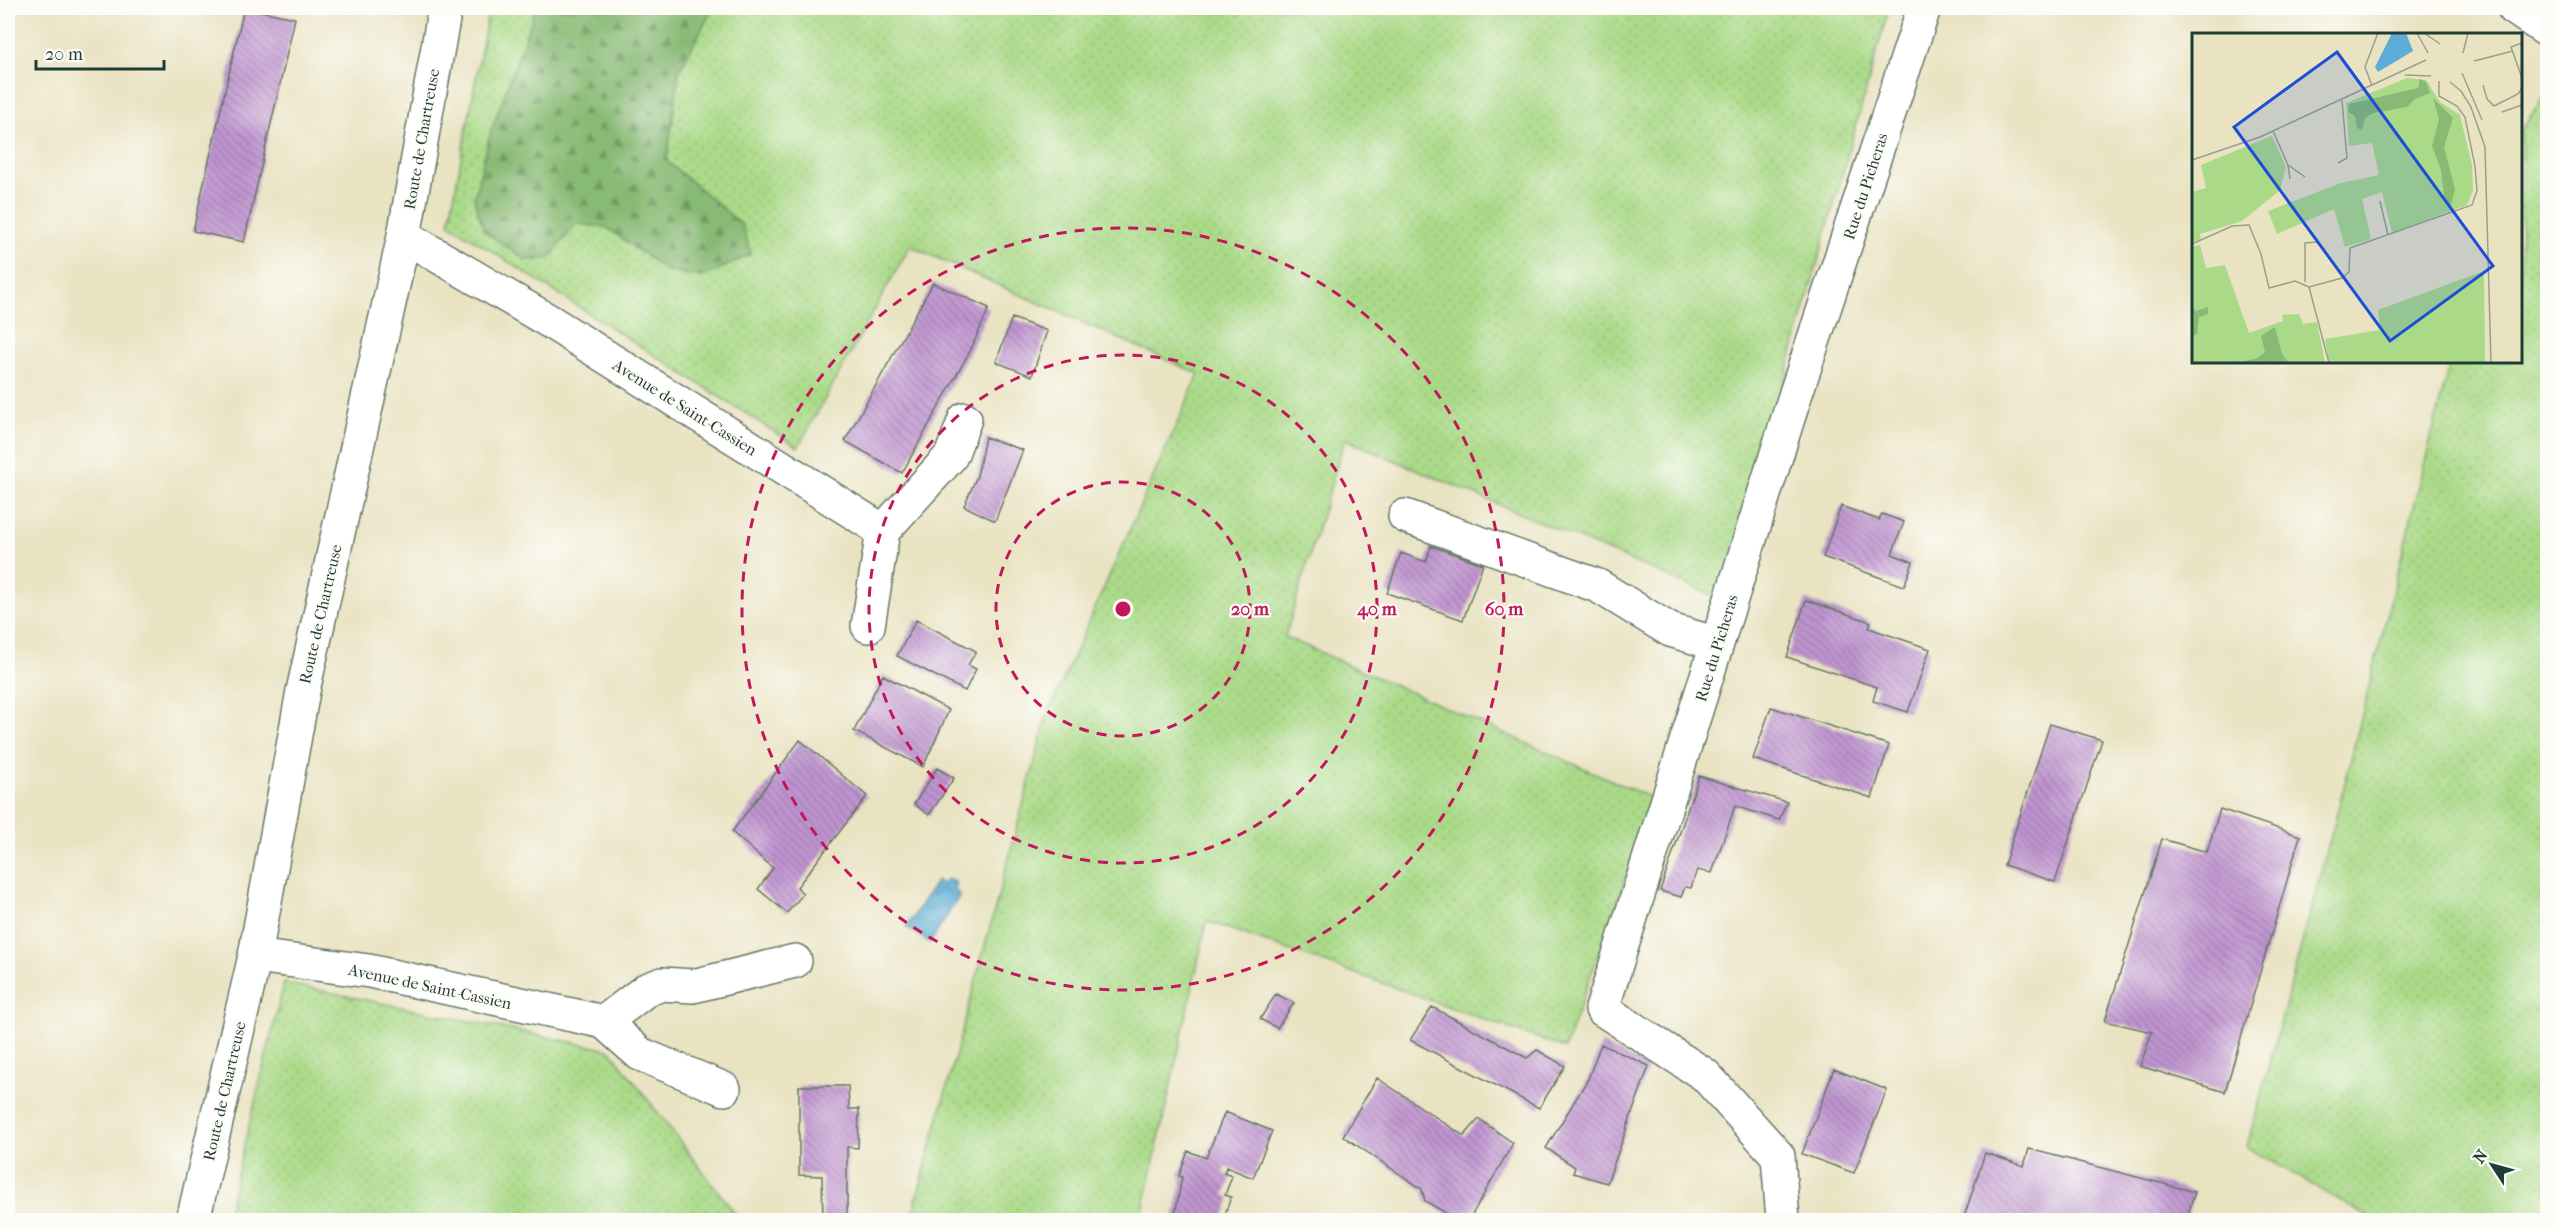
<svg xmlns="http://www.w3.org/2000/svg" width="2555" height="1228" font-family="'IM FELL French Canon',serif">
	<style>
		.grass { fill: url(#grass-dots); stroke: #648c5e; stroke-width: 1.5 }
		.forest { fill: url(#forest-firs); stroke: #537c54; stroke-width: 1.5 }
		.water { fill: url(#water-waves); stroke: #3e7586; stroke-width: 1.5 }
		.building { fill: url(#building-back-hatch) }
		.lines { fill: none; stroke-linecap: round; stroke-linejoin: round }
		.minor-casing { stroke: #676; stroke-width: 36 }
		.major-casing { stroke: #676; stroke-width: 36 }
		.minor { stroke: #fff; stroke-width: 33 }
		.major { stroke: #fff; stroke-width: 33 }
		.ring { fill: none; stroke: #c2185b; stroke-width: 3; stroke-dasharray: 10 8 }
		.labels { text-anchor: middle; stroke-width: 4.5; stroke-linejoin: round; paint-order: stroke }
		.street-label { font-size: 16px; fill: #1f3d34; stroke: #fdfcf7 }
		.inset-road { fill: none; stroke: #98a189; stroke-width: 1.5 }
		.view { fill: #1d4ed8; fill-opacity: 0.15; stroke: #1d4ed8; stroke-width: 3 }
		.inset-edge { fill: none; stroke: #1f3d34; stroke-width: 3 }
		.centre { fill: #c2185b; stroke: #fdfcf7; stroke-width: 3 }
		.ring-label { font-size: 18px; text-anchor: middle; font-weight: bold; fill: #c2185b; stroke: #fdfcf7; stroke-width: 4.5; stroke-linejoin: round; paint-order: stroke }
	</style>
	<defs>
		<pattern id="grass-dots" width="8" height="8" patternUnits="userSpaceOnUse" patternTransform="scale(1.5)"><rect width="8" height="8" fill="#aada88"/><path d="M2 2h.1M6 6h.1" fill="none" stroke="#92bc76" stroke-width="1.8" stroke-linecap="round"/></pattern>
		<pattern id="forest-firs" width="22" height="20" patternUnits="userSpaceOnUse" patternTransform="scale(1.5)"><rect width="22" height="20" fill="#87ba74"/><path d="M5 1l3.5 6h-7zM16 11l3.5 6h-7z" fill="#6e9860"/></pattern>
		<pattern id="water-waves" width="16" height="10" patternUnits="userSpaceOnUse" patternTransform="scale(1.5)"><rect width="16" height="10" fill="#5cadd7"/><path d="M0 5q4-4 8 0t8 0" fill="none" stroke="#4b8eaf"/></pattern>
		<pattern id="building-back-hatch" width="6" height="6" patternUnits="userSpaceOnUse" patternTransform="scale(1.5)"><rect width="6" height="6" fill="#c094d0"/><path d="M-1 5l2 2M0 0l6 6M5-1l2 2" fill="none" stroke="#9b7aaa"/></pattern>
	</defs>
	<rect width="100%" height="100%" fill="#fdfcf7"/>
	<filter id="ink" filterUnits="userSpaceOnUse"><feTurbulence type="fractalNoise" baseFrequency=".0167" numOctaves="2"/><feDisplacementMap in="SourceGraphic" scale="12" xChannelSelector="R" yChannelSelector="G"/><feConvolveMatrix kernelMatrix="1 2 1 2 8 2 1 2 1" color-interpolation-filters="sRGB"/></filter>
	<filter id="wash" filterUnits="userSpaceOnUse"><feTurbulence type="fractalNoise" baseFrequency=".008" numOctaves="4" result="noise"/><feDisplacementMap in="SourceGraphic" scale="24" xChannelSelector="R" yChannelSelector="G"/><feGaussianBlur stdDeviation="1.35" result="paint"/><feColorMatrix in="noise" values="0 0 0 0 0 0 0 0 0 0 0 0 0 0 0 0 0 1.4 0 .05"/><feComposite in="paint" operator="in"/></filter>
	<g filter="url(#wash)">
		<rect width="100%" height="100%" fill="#e9e3c2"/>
		<path class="grass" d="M489,8H1889L1723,600L1345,439L1285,637L1654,799L1565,1048L1207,921L1141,1220H911L1047,716L1199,374L910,246L798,447L449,224Z
			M2543,97L2548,100L2547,1220H2373L2247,1147L2343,791L2450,362H2520L2521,131Z
			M284,983L610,1050L740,1220H226Z"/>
		<path class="forest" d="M536,8H713L679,71L667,161L742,225L751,254L703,277L667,271L606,227L576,224L549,258L526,260L484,231L474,199L490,134Z"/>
		<path class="water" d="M947,879L955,882L956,892L960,895L930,943L906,927L937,880L942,884Z"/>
		<g id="blocks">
			<path class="building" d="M244,8L295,18L244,242L193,231Z
				M933,283L989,308L972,347L902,473L845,441Z
				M1012,318L1047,331L1032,376L996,362Z
				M985,437L1023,450L995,521L964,506L977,476Z
				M1841,506L1879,520L1882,514L1904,522L1892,554L1913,562L1904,586L1823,557Z
				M1431,546L1483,564L1463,620L1387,593L1401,553L1426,562Z
				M1806,600L1871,622L1869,628L1930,649L1908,712L1873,701L1877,687L1787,657Z
				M916,620L976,651L968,665L976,669L965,691L897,656Z
				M883,675L949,710L923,767L854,731Z
				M1771,707L1889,745L1872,798L1753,759Z
				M2050,724L2102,740L2055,882L2004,865Z
				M800,740L867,796L797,887L803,894L787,913L758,889L773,868L732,832Z
				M937,768L954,778L929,815L914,804Z
				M1699,776L1787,802L1779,820L1735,806L1712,873L1697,870L1691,888L1685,887L1681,897L1660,891Z
				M2220,809L2300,836L2225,1092L2140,1066L2152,1032L2105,1021L2162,839L2207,852Z
				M1276,994L1294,1003L1277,1028L1260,1019Z
				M1432,1007L1527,1058L1537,1050L1565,1066L1539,1108L1410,1040Z
				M1601,1044L1649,1066L1607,1183L1573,1173L1575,1167L1546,1148L1588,1079Z
				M1834,1069L1887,1090L1854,1173L1802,1154Z
				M1377,1078L1464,1136L1479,1119L1513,1143L1469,1220H1458L1425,1201L1422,1189L1343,1136Z
				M799,1086H848L849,1109H859L858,1148L847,1147V1218L823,1219L822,1176L799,1175Z
				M1225,1112L1272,1131L1253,1178L1226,1167L1224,1173L1232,1176L1225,1195L1231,1197L1224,1217L1232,1220H1174L1182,1177L1179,1176L1188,1151L1206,1158Z
				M2029,1149L2195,1192L2186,1220H1963L1985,1153L2024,1166Z"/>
		</g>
	</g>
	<g filter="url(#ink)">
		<use href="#blocks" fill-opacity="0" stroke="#676" stroke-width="1.5"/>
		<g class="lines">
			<defs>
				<path id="minor" d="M404,236L549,321L883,531L868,626
					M1405,516L1598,586L1670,630L1717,644
					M883,531L951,456L965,419
					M255,956L369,971L604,1022
					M724,1089L640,1054L604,1022L646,990L662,984L693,986L795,961
					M1783,1220L1778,1156L1705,1075L1602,1009L1795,396L1924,8"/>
				<path id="major" d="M2514,8L2548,31
					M193,1220L255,956L303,691L404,236L445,8"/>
			</defs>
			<use href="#minor" class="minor-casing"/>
			<use href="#major" class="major-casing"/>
			<use href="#minor" class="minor"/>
			<use href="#major" class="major"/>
		</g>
	</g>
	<g class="ring">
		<circle cx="1123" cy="609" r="127"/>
		<circle cx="1123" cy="609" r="254"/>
		<circle cx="1123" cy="609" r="381"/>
	</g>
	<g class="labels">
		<g class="street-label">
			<text transform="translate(421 139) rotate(-80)" y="6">Route de Chartreuse</text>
			<text transform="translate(1865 186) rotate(-72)" y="6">Rue du Picheras</text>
			<text transform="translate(685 407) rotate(32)" y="6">Avenue de Saint-Cassien</text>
			<text transform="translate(320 614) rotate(-77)" y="6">Route de Chartreuse</text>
			<text transform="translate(1716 648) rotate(-73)" y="6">Rue du Picheras</text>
			<text transform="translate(430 986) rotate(12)" y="6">Avenue de Saint-Cassien</text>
			<text transform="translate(224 1091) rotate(-77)" y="6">Route de Chartreuse</text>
		</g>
	</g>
	<g transform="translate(2192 33)">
		<rect width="330" height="330" fill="#e9e3c2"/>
		<path d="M215,45L234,47L248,69L268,82L280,132L281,158L275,172L200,200L190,159L170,166L179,206L153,214L142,176L85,201L76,178L149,150L187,142L180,110L157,113L154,70ZM80,103L94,134L88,157L50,188L8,201L9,207L0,209V159L14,155L9,132ZM8,212L14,235L33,232L57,300L91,288L90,282L107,281L111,291L125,289L133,330H0V214ZM292,238L293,330H137L133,306L188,297L186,277Z" fill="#aada88"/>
		<path d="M228,46L234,49L238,60L223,66L215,74L181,80L173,85L170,97L165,95L163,83L156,79L157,71L226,55ZM241,65L261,85L252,114L263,156L259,172L253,170L249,137L240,113L247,86ZM0,274L4,278L16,274V281L7,284L5,301L0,303ZM83,294L90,321L97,330H44L66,325L73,319L69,303Z" fill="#87ba74"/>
		<path d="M200,0H214L221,18L186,39L183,34Z" fill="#5cadd7"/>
		<path class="inset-road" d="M225,0L236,20M232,0L248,11M330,10L319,14L330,45M271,20L276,0M282,28L321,18M270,40L290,87M213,42L239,43M258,49L269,58L279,74L293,114L299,330M291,52L295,66L302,73L326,61L330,55M180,53L173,34L186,0M310,79L330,72M81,98L96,132M0,127L68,104L234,27M146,130L155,125L150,67M98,146L96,132L113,144M188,168L196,202M0,211L40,193L57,192L69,221L77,255L103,248L117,254M113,249V210L125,209L124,205M117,254L150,245L157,239L158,215L280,172L285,158L283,133L273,84L265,73L247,63V48M117,254L137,330"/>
		<path class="view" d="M145,19L301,233L198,308L42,94Z"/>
		<rect width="330" height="330" class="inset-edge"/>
	</g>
	<circle cx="1123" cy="609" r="9" class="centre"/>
	<g class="ring-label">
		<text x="1250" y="615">20 m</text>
		<text x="1377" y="615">40 m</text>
		<text x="1504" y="615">60 m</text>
	</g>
	<rect width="2555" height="1228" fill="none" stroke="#fdfcf7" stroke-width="30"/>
	<g transform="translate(2492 1165) rotate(306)" stroke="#fdfcf7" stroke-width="4.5" paint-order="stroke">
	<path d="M0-4.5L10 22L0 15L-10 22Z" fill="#1f3d34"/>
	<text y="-9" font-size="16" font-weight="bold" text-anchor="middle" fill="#1f3d34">N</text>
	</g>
	<path d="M36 60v9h128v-9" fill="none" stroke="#1f3d34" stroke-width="3"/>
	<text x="45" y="60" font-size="18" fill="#1f3d34" stroke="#fdfcf7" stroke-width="4.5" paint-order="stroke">20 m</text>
</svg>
